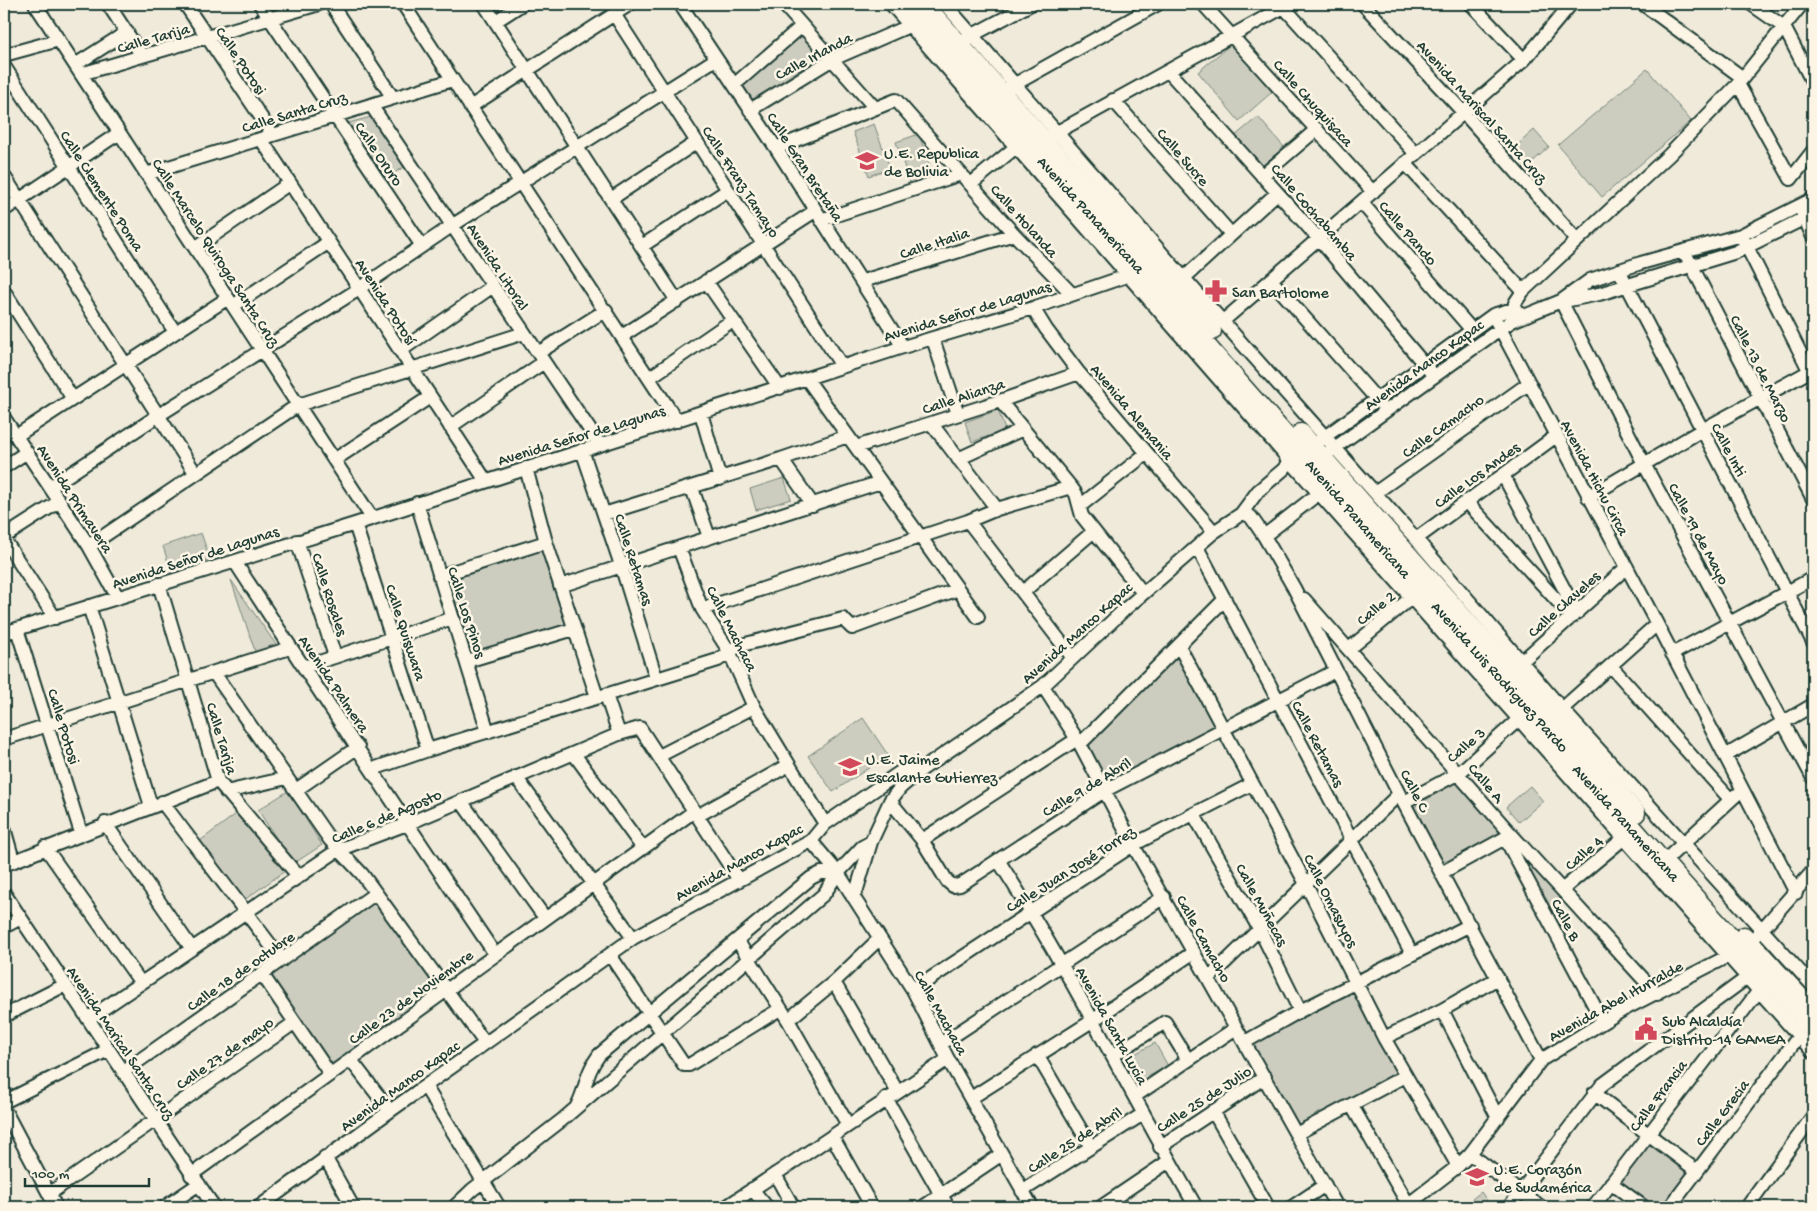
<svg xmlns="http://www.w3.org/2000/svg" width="1817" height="1211" font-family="'Gochi Hand',sans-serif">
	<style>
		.green { fill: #cccdbf; stroke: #76857a }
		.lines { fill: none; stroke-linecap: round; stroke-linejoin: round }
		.minor-casing { stroke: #1f3d34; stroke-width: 16 }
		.highway-casing { stroke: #1f3d34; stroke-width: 21 }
		.minor { stroke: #fcf5e5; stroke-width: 12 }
		.highway { stroke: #fcf5e5; stroke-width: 18 }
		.labels { text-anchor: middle; stroke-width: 5; stroke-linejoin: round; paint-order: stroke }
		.street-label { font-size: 16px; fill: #1f3d34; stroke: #fcf5e5 }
		.poi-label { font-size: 16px; fill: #1f3d34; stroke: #fcf5e5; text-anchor: start }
	</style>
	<rect width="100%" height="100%" fill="#efeada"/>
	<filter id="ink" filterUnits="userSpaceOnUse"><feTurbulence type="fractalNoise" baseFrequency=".02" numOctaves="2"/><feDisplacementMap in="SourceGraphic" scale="10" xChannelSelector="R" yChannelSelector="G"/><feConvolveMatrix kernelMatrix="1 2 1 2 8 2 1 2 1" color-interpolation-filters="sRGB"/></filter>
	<g filter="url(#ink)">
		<path class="green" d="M800,31L822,56L750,101L739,84Z
			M1231,44L1272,92L1239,121L1198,72Z
			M1647,69L1691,121L1602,197L1558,145Z
			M371,117L404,167L385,179L348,123Z
			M1258,117L1284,147L1262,166L1235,136Z
			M874,124L890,168L869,176L853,132Z
			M1534,130L1549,147L1528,166L1513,149Z
			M919,134L933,176L910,183L896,142Z
			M998,410L1005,430L972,442L965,422Z
			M784,478L791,499L756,510L750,489Z
			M201,533L210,559L171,572L163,546Z
			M541,550L566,626L474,656L449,581Z
			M231,580L277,646L256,654Z
			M1177,651L1217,727L1106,784L1084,744Z
			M863,718L888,755L833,792L808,756Z
			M1456,782L1498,828L1499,836L1449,861L1441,859L1414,807Z
			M1530,786L1543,801L1519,822L1506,807Z
			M288,791L322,845L293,864L258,810Z
			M236,814L285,871L240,903L196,844Z
			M1532,867H1536L1562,897L1549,909L1529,871Z
			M373,899L438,991L329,1068L268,979Z
			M1354,987L1402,1075L1297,1127L1250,1041Z
			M1155,1043L1168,1066L1134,1084L1122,1061Z
			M1648,1141L1691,1171L1666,1207H1649L1620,1186L1619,1178Z
			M1481,1192L1490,1205L1486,1207H1462Z"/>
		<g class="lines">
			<defs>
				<path id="minor" d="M35,4L372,518
					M108,4L142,56
					M185,4L273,135
					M260,4L422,246
					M331,4L393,98
					M403,4L677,421
					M484,4L677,301
					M680,4L776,148L903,347
					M783,4L875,108
					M891,4L1285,455L1288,463L1284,469L1258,491L1241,514
					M945,4L1166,258L1416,539L1562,709L1813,986
					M1203,4L1373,192
					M1281,4L1416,154L1361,202L1471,329
					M1363,4L1463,112L1577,240
					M1471,4L1524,60
					M1643,4L1743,78
					M1751,4L1784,27L1813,83
					M614,14L842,366
					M496,21L522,4
					M965,39L1031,4
					M4,55L59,40
					M75,65L127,32
					M4,66L175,332
					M1168,71L1319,239L1434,376
					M81,74L319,4
					M1738,84L1791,179L1813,151
					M734,85L802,26
					M1008,88L1158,4
					M1113,100L1231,234
					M371,105L600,445
					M470,107L630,4
					M750,110L833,59L916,23
					M1050,136L1289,4
					M261,139L486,481
					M776,148L896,100L1014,234L1072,294
					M1416,154L1524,60L1571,4
					M1405,163L1523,291
					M146,174L452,80
					M4,176L196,474
					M1262,176L1317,129
					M971,184L1022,142
					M611,199L697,142
					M4,210L119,133
					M1802,212L1813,237
					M821,220L961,174
					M1743,239L1813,378
					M642,246L728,190
					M195,248L290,183
					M1684,251L1813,499
					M1619,270L1813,642
					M1184,278L1277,193
					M706,281L780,388
					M863,281L1014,234
					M1272,281L1380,403
					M4,291L73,399
					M1561,301L1644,464L1813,778
					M1564,301L1599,294L1736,252L1813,214
					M233,306L329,242
					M1033,308L1046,329L1079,373L1214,532
					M1493,315L1657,624L1796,893
					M1223,321L1361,202
					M1512,321L1515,303L1523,291L1669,155L1738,84L1802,4
					M622,336L815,211
					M933,339L958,414
					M400,351L493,286
					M538,353L606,310
					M649,378L733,320
					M807,379L978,617
					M1000,401L1071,487L1076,494L1082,516L1143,593
					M701,413L720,479
					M4,418L89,546L118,598
					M931,423L997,509
					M450,427L544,362
					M16,436L228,298
					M1319,441L1493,315L1513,309L1519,312
					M856,447L1000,401L1079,373
					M582,450L621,565L656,678
					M1329,452L1500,329L1512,321L1561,301L1590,280L1641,263L1741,235L1813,199
					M1285,455L1813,1052
					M781,459L813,505
					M958,459L1023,429
					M334,460L430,397
					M4,467L27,452
					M526,468L546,542L597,697
					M1503,475L1577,613
					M50,487L159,415L359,289L453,225L716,59
					M692,488L709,537
					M1375,493L1528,384
					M1588,497L1702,430L1810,371
					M1466,501L1572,617
					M417,503L488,732
					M1080,506L1147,453
					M604,514L781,459L848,436
					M968,521L1073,658
					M355,524L428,750
					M1264,536L1294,588L1399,794L1541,1060
					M4,537L60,501
					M4,539L55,618
					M1416,539L1556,436
					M297,541L335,656
					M89,546L298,405L524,333
					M1197,547L1412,954
					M679,548L702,609L729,651L754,707L825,824
					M235,562C320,693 407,824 495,954
					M439,576L546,542
					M159,584L218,781L299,877
					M560,586L881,482
					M1023,592L1094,531
					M1304,599L1510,833L1657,994
					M89,606L151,806
					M702,609L968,521L997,509L1071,487
					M17,629L81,833
					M4,633L355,524L903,347L1033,308L1147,269
					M1179,646L1306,884L1384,1038L1458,1166
					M1349,649L1417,593
					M1672,654L1813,578
					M467,661L574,629
					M1521,662L1627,567
					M1611,666L1730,799
					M304,667L453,618
					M214,673L330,840L362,874L485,1043
					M1043,686L1080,744L1133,845L1337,1207
					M606,695L619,734
					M1562,709L1657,624
					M4,739L290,648
					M1080,744L1225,599
					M574,754L642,847
					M659,756L754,707
					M1725,756L1813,705
					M373,769L428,750L718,660L738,646L843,619L852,628L958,589
					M516,777L633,938
					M296,790L358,747
					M226,792L287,778
					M461,801L545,918
					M890,801L922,840L947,881L953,886L960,885L1104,791L1335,671
					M162,802L282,960
					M1404,802L1459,773L1518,720
					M1194,815L1260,930L1300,1011
					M697,816L789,765
					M105,823L192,949
					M4,828L13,860
					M1510,833L1505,838L1603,1022
					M922,840L1077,739
					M811,841L838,873L913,990L948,1059L1032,1207
					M45,847L141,983
					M1672,854L1736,795
					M998,860C1071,972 1129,1092 1196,1207
					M4,865L218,781
					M1443,872L1505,838
					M838,873L862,847L871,842L890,801L900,788L921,770L1043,686L1124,610L1214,532L1241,514H1246L1251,517L1264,536L1323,490
					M1563,889L1623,839
					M4,893L214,1207
					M852,896L857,889L871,842
					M4,927L19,919
					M1757,935L1813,871
					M737,940L788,1020L848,1125
					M610,955L684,1065H689L780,1009
					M262,974L330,1074
					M1209,978L1399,794
					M834,982L897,1091
					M913,990L1133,845L1252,784
					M1442,1010L1498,1118
					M4,1016L65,985
					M88,1019L338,850L407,824L619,734L640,728L739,880
					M788,1020L834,982L879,939
					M1384,1038L1442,1010L1498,978
					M1245,1042L1300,1011L1470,925
					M941,1044L1164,897
					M1037,1055L1091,1147
					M1112,1056L1165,1022L1188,1060
					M350,1059L390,1111
					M123,1072L376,893
					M425,1086L499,1207
					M1594,1093L1697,1171
					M1135,1096L1236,1028
					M886,1098L948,1207
					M971,1098L1092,1021L1194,952
					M4,1102L108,1050
					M1352,1106L1408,1204
					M4,1109L56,1207
					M1213,1111L1268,1207
					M1296,1134L1405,1076
					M832,1136L872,1207
					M1160,1147L1265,1077
					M1470,1154L1541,1207
					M325,1157L353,1207
					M775,1174L793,1207
					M191,1175L693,812
					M1611,1183L1644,1207
					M752,1189L767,1207
					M1022,1191L1143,1114
					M49,1194L294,1023
					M165,1207L199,1184
					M259,1207L390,1111L633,938L811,841L825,824L909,766L915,765L921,770
					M454,1207L472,1190L562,1120L824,894L838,873H821L811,878L599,1055C585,1074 587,1087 577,1106
					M726,1207L948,1059
					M923,1207L1002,1154
					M1101,1207L1169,1161
					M1292,1207L1325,1185
					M1405,1207L1458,1166L1470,1154L1541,1060L1623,1010L1734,953
					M1509,1207L1602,1085L1752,974
					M1593,1207L1764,984
					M1670,1207L1799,1036
					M1747,1207L1813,1116"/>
				<path id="highway" d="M907,4L1421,590L1813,1030
					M924,4L1212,331
					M1301,433L1636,813
					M1744,936L1813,1011"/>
			</defs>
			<use href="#minor" class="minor-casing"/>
			<use href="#highway" class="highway-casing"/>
			<use href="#minor" class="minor"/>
			<use href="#highway" class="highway"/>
		</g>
	</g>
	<defs>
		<symbol id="school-bare" viewBox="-9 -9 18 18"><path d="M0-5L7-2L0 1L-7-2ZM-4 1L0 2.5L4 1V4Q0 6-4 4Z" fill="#d1495b" stroke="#fcf5e5" stroke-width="2.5" paint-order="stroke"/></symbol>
		<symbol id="pharmacy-bare" viewBox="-9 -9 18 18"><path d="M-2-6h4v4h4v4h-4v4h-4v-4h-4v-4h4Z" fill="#d1495b" stroke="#fcf5e5" stroke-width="2.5" paint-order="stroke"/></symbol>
		<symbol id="civic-bare" viewBox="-9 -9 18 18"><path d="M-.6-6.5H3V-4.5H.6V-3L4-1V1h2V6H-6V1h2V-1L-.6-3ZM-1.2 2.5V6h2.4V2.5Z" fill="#d1495b" stroke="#fcf5e5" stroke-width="2.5" paint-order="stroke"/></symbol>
	</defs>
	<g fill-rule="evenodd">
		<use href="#school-bare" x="851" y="145" width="32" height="32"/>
		<use href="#pharmacy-bare" x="1200" y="275" width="32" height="32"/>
		<use href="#school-bare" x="834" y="751" width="32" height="32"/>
		<use href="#civic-bare" x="1630" y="1013" width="32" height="32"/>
		<use href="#school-bare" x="1461" y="1161" width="32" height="32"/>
	</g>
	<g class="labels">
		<g class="street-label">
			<text transform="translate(153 37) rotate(-16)" y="6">Calle Tarija</text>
			<text transform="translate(813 55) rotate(-28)" y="6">Calle Irlanda</text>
			<text transform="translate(242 60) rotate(56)" y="6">Calle Potosi</text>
			<text transform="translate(1314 102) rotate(48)" y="6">Calle Chuquisaca</text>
			<text transform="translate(294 111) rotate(-17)" y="6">Calle Santa Cruz</text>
			<text transform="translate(1483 111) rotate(48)" y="6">Avenida Mariscal Santa Cruz</text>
			<text transform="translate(380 153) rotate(56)" y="6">Calle Oruro</text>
			<text transform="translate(1184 156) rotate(49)" y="6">Calle Sucre</text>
			<text transform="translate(806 166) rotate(57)" y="6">Calle Gran Bretaña</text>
			<text transform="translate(742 181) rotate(57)" y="6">Calle Franz Tamayo</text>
			<text transform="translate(103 190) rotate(57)" y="6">Calle Clemente Poma</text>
			<text transform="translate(1315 211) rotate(49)" y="6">Calle Cochabamba</text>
			<text transform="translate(1092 214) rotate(48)" y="6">Avenida Panamericana</text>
			<text transform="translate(1025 220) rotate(48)" y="6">Calle Holanda</text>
			<text transform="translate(1409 232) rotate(49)" y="6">Calle Pando</text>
			<text transform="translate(934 242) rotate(-18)" y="6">Calle Italia</text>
			<text transform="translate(217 252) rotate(57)" y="6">Calle Marcelo Quiroga Santa Cruz</text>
			<text transform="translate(499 266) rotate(57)" y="6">Avenida Litoral</text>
			<text transform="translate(387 301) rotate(57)" y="6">Avenida Potosí</text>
			<text transform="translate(967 310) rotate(-17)" y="6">Avenida Señor de Lagunas</text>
			<text transform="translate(1423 364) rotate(-36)" y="6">Avenida Manco Kapac</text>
			<text transform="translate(1762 368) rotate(63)" y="6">Calle 13 de Marzo</text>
			<text transform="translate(963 395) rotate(-18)" y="6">Calle Alianza</text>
			<text transform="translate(1133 411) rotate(50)" y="6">Avenida Alemania</text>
			<text transform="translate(1442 425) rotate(-36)" y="6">Calle Camacho</text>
			<text transform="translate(581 434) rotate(-17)" y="6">Avenida Señor de Lagunas</text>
			<text transform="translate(1730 449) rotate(62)" y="6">Calle Inti</text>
			<text transform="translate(1476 474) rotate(-36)" y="6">Calle Los Andes</text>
			<text transform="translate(1596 477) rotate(62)" y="6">Avenida Hichu Circa</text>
			<text transform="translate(76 498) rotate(57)" y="6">Avenida Primavera</text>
			<text transform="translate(1359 518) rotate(49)" y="6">Avenida Panamericana</text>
			<text transform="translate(1700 533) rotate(62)" y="6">Calle 19 de Mayo</text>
			<text transform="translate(195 556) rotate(-18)" y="6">Avenida Señor de Lagunas</text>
			<text transform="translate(635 559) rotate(72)" y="6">Calle Retamas</text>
			<text transform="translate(331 594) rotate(72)" y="6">Calle Rosales</text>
			<text transform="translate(1563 603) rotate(-42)" y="6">Calle Claveles</text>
			<text transform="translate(1375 607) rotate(-39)" y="6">Calle 2</text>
			<text transform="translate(468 612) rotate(72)" y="6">Calle Los Pinos</text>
			<text transform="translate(733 628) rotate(63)" y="6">Calle Machaca</text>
			<text transform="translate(407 632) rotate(72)" y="6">Calle Quiswara</text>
			<text transform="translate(1076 632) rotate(-42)" y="6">Avenida Manco Kapac</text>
			<text transform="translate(1501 676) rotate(48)" y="6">Avenida Luis Rodriguez Pardo</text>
			<text transform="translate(335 683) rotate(56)" y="6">Avenida Palmera</text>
			<text transform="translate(65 726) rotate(73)" y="6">Calle Potosi</text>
			<text transform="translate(223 738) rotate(73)" y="6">Calle Tarija</text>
			<text transform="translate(1319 743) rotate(62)" y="6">Calle Retamas</text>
			<text transform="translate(1465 744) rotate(-41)" y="6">Calle 3</text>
			<text transform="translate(1487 782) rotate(50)" y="6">Calle A</text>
			<text transform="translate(1086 786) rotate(-31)" y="6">Calle 9 de Abril</text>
			<text transform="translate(1416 790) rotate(62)" y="6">Calle C</text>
			<text transform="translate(386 815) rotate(-23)" y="6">Calle 6 de Agosto</text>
			<text transform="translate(1627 822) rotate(48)" y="6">Avenida Panamericana</text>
			<text transform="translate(1583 852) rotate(-40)" y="6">Calle 4</text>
			<text transform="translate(738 861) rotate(-29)" y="6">Avenida Manco Kapac</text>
			<text transform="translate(1070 868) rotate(-32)" y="6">Calle Juan José Torrez</text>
			<text transform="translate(1332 900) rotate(63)" y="6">Calle Omasuyos</text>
			<text transform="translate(1263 904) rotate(61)" y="6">Calle Muñecas</text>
			<text transform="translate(1567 919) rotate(62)" y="6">Calle B</text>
			<text transform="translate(1205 938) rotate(61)" y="6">Calle Camacho</text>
			<text transform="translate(240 970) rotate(-35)" y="6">Calle 18 de octubre</text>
			<text transform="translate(410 996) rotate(-36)" y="6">Calle 23 de Noviembre</text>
			<text transform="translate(1615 1000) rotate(-29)" y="6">Avenida Abel Iturralde</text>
			<text transform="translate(942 1012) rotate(61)" y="6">Calle Machaca</text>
			<text transform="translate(1113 1025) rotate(61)" y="6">Avenida Santa Lucia</text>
			<text transform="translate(122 1042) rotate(56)" y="6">Avenida Marical Santa Cruz</text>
			<text transform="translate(224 1052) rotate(-35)" y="6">Calle 27 de mayo</text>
			<text transform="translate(399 1085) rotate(-36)" y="6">Avenida Manco Kapac</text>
			<text transform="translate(1657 1095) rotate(-53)" y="6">Calle Francia</text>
			<text transform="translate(1203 1098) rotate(-33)" y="6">Calle 25 de Julio</text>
			<text transform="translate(1721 1112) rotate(-53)" y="6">Calle Grecia</text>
			<text transform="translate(1074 1139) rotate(-33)" y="6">Calle 25 de Abril</text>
		</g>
		<g class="poi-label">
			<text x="884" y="158">U.E. Republica<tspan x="884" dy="18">de Bolivia</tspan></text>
			<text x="1232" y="297">San Bartolome</text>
			<text x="866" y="764">U.E. Jaime<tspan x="866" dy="18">Escalante Gutierrez</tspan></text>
			<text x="1662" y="1026">Sub Alcaldía<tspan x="1662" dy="18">Distrito-14 GAMEA</tspan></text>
			<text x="1494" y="1174">U.E. Corazón<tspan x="1494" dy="18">de Sudamérica</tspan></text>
		</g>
	</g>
	<rect width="1817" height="1211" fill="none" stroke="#fcf5e5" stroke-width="20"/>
	<rect x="10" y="10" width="1797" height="1191" fill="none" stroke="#1f3d34" stroke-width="2" filter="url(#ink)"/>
	<path d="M25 1178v8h124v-8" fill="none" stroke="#1f3d34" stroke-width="2.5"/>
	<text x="32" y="1178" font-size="15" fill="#1f3d34" stroke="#fcf5e5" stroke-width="4" paint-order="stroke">100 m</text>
</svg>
